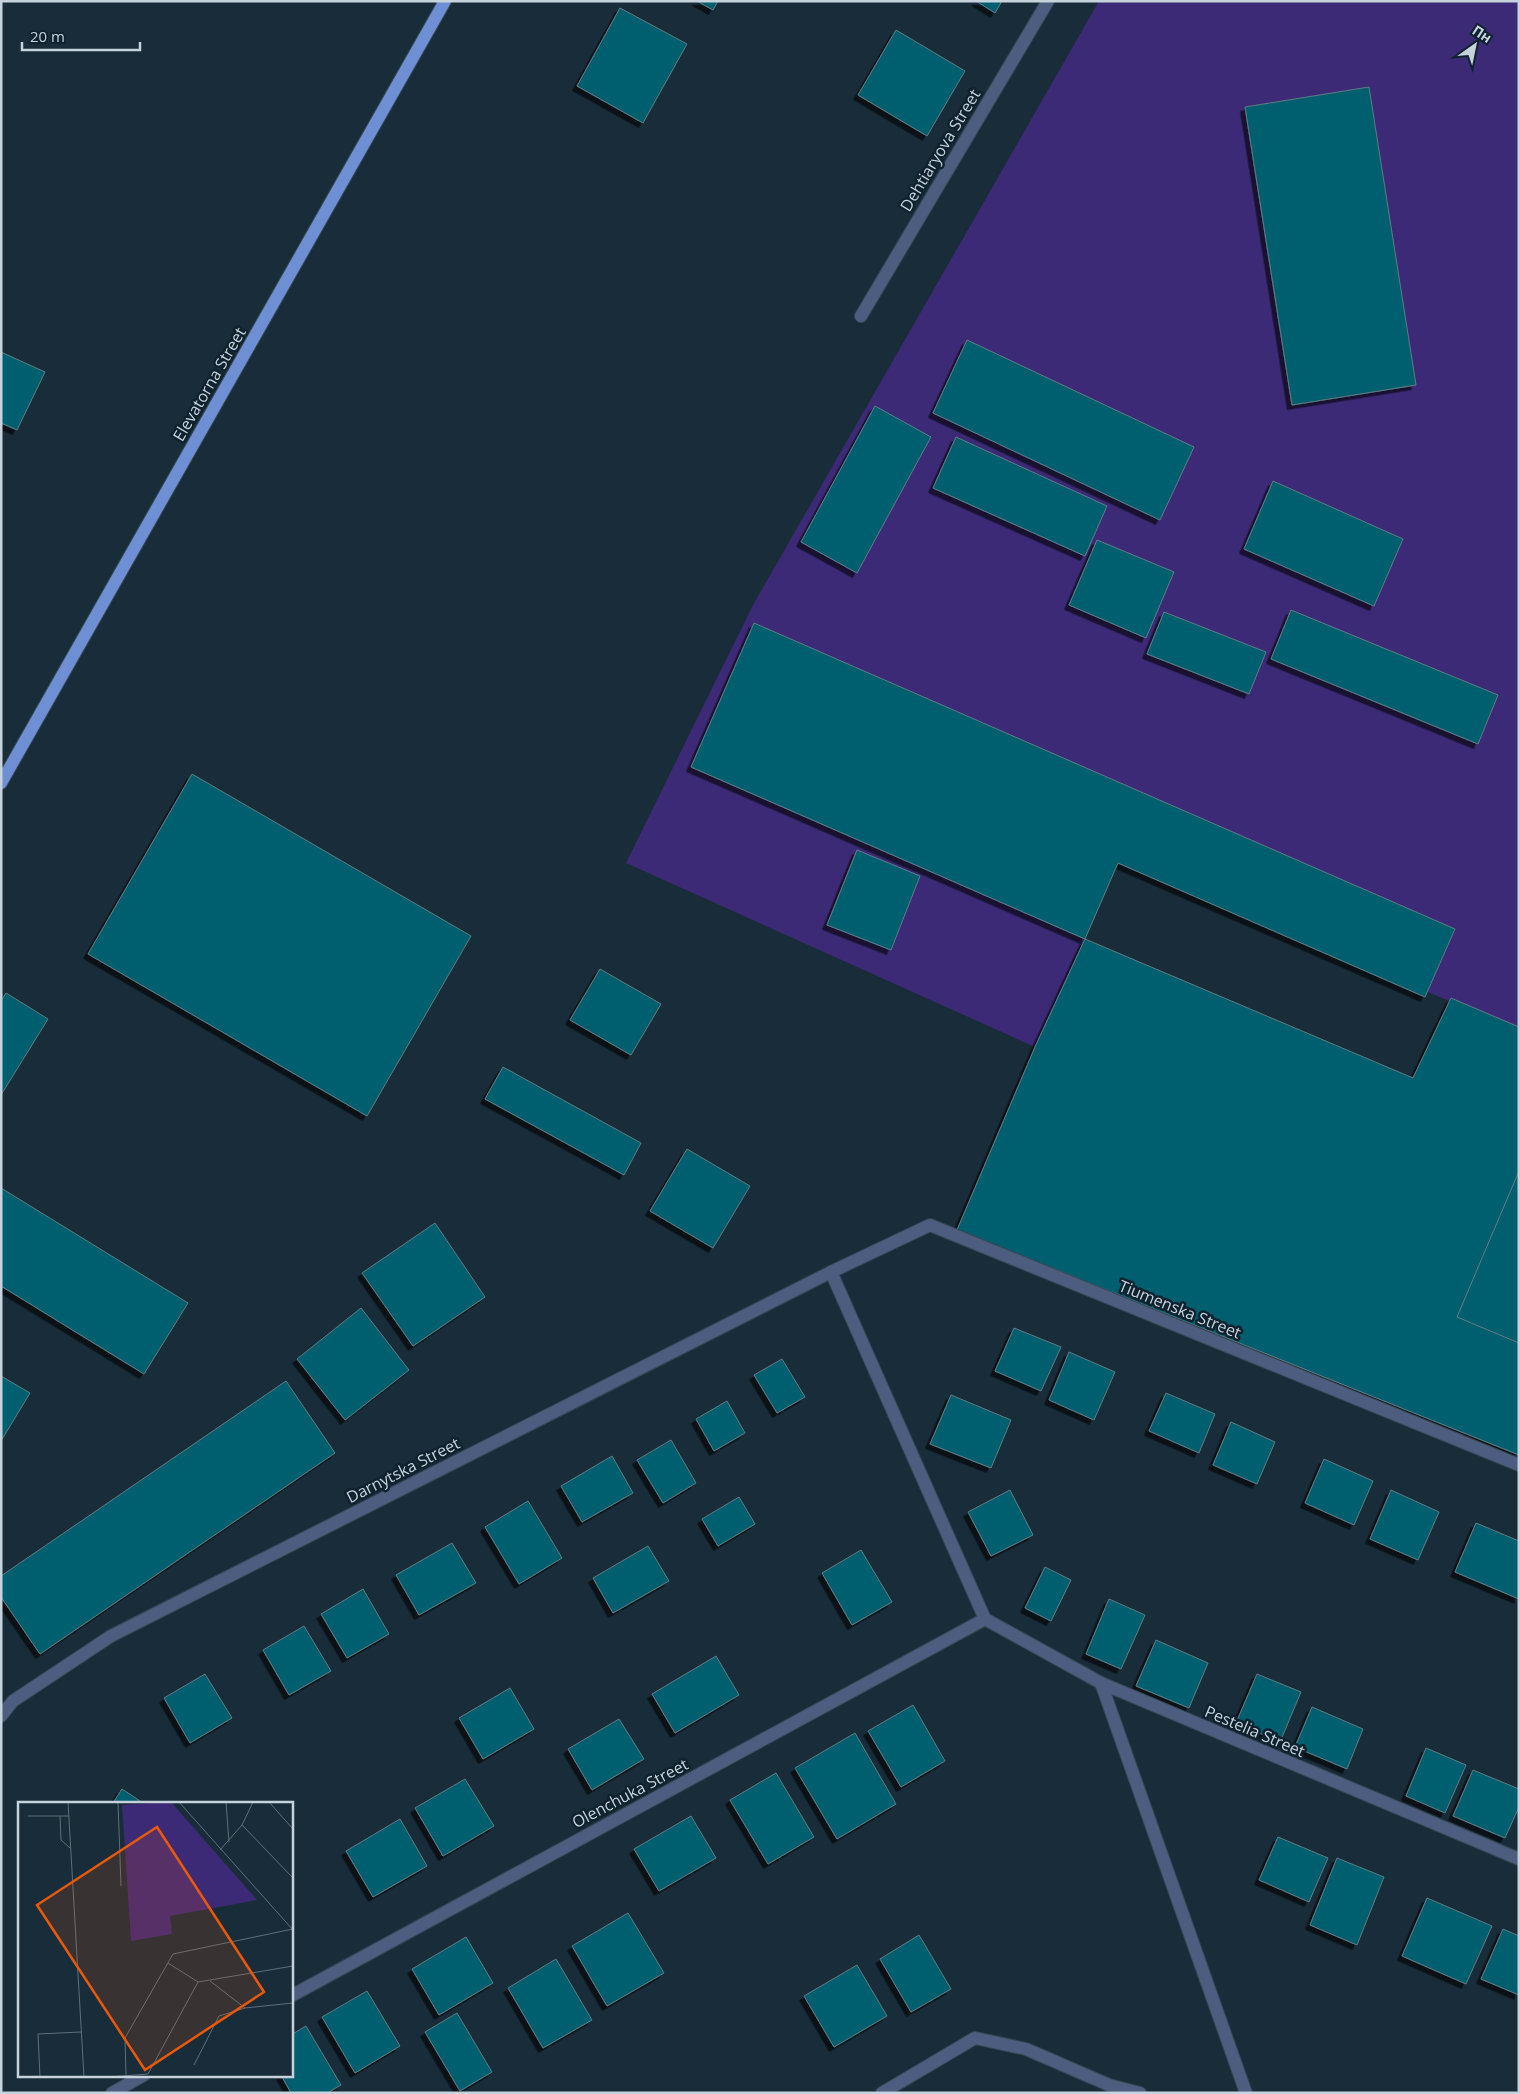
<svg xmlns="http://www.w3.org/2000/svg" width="1520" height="2094" font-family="'Open Sans',sans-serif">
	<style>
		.green { fill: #3c2a77 }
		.building { fill: #025e6e; stroke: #607d84; filter: url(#shadow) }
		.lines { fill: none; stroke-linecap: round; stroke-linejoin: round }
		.lane-casing { stroke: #354753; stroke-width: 14 }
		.street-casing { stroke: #354753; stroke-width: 14 }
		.primary-casing { stroke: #354753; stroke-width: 14 }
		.lane { stroke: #4d5d7f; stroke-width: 12 }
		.street { stroke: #4d5d7f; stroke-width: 12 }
		.primary { stroke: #6f8fd5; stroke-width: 12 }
		.labels { text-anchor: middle; stroke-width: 5; stroke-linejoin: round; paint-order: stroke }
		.street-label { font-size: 16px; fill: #c7d3dc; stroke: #0f222f }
		.inset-road { fill: none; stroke: #5f6f7a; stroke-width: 1 }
		.view { fill: #e8590c; fill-opacity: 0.15; stroke: #e8590c; stroke-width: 2.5 }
		.inset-edge { fill: none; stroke: #c7d3dc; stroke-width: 2.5 }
	</style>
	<defs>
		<filter id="shadow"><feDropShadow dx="-4.5" dy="4.5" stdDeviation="0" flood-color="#0009"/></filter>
	</defs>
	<rect width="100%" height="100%" fill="#192c39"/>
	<path class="green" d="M1099,1H1519V1030L1118,863L1035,1047L626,863L753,605Z"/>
	<path class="building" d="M697,1H718L713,10Z
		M976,1H1002L995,13Z
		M620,8L687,44L643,123L577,86Z
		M896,30L965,71L927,136L858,95Z
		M1369,87L1416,385L1292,405L1245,107Z
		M967,340L1194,447L1160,520L933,413Z
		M1,352L45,372L17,430L1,423Z
		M875,406L931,437L857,573L801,542Z
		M956,437L1107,506L1085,556L933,488Z
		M1273,481L1403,539L1374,606L1244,549Z
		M1097,540L1174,572L1146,638L1069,605Z
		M1291,610L1498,695L1478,744L1271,659Z
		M1164,612L1266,652L1249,694L1147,654Z
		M754,623L1455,929L1425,997L1118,863L1085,939L691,767Z
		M192,774L471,936L367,1116L88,954Z
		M857,850L920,876L891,950L827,925Z
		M1085,939L1413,1078L1451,998L1519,1027V1455L957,1230L1035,1047Z
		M600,969L661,1004L631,1055L570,1020Z
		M6,993L48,1019L1,1095V1001Z
		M503,1067L641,1143L624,1175L485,1099Z
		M687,1149L750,1186L713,1248L650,1211Z
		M1519,1171V1343L1457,1317Z
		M1,1188L188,1303L144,1374L1,1286Z
		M435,1223L485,1297L413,1346L362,1273Z
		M361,1308L409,1370L345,1420L297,1359Z
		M1014,1328L1061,1347L1041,1391L995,1371Z
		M1069,1352L1115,1372L1094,1420L1049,1400Z
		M782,1359L805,1397L777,1413L754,1375Z
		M1,1376L30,1393L1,1441Z
		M286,1381L335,1453L40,1654L1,1597V1576Z
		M1166,1393L1215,1414L1199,1453L1149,1431Z
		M951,1395L1011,1420L991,1468L930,1444Z
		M727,1401L745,1433L714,1451L696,1419Z
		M1231,1422L1275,1442L1257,1484L1213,1465Z
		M671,1440L696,1483L663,1503L637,1460Z
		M612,1456L633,1493L582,1522L561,1486Z
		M1324,1459L1373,1481L1354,1525L1305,1503Z
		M1010,1490L1033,1535L991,1556L968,1512Z
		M1391,1490L1439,1512L1418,1560L1370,1539Z
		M739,1497L755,1524L718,1546L702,1519Z
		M528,1501L562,1558L519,1584L485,1527Z
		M1476,1523L1519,1541V1599L1455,1572Z
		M452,1543L476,1583L419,1615L396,1575Z
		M648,1546L669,1581L613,1613L593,1578Z
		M861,1550L892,1602L852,1625L822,1573Z
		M1045,1567L1071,1580L1051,1621L1025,1608Z
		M363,1589L389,1634L347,1658L321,1614Z
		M1109,1599L1145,1615L1121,1669L1086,1654Z
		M304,1626L331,1671L289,1695L263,1650Z
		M1156,1640L1208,1663L1189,1708L1136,1686Z
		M716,1656L739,1695L675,1733L652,1694Z
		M205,1674L232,1718L190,1743L164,1698Z
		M1257,1674L1301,1692L1280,1742L1236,1723Z
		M510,1688L534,1729L483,1759L459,1718Z
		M913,1705L945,1761L901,1787L868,1731Z
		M1312,1707L1363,1729L1347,1769L1295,1747Z
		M619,1719L644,1759L592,1790L568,1749Z
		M855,1733L896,1804L837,1839L795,1768Z
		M1426,1748L1466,1765L1445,1813L1406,1796Z
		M1473,1770L1519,1789V1807L1505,1838L1453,1816Z
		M776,1773L814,1837L768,1864L730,1800Z
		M465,1779L494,1826L443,1856L415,1808Z
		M122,1789L143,1803H113Z
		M691,1816L716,1858L659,1891L634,1849Z
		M400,1819L427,1866L373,1897L346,1851Z
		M1278,1837L1328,1858L1309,1902L1259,1880Z
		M1337,1858L1384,1877L1357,1945L1310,1925Z
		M1427,1898L1492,1926L1466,1984L1402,1956Z
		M628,1913L664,1973L607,2006L572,1946Z
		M1503,1929L1519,1936V1995L1481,1979Z
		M919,1935L951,1989L911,2012L880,1959Z
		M466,1937L493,1983L439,2015L412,1969Z
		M556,1959L592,2020L543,2048L508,1988Z
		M857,1965L887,2016L834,2047L804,1996Z
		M367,1991L400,2046L355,2073L322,2017Z
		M457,2013L492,2072L460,2091L425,2032Z
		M306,2026L341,2085L327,2093H291L281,2075H291V2035Z"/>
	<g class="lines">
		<defs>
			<path id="lane" d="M831,1272L985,1619
				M1101,1683L1246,2093"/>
			<path id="street" d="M861,316L1048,1
				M1,1716L13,1701L111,1636L831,1272L930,1225L1519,1465
				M291,1996L985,1619L1101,1683L1519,1859
				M112,2093L144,2075
				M882,2093L975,2038L1026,2049L1109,2085L1140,2093"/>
			<path id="primary" d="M1,783L445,1"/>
		</defs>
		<use href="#lane" class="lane-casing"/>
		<use href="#street" class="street-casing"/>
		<use href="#primary" class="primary-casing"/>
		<use href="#lane" class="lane"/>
		<use href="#street" class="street"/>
		<use href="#primary" class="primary"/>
	</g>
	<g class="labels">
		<g class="street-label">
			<text transform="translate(940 150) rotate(-59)" y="6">Dehtiaryova Street</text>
			<text transform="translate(209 384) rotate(-60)" y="6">Elevatorna Street</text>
			<text transform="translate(1180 1309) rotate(22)" y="6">Tiumenska Street</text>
			<text transform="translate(403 1470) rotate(-27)" y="6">Darnytska Street</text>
			<text transform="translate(1255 1731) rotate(23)" y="6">Pestelia Street</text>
			<text transform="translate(630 1793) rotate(-28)" y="6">Olenchuka Street</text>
		</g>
	</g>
	<g transform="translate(18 1802)">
		<rect width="275" height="275" fill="#192c39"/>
		<path d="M153,0L239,98L152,114L154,132L113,139L104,3Z" fill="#3c2a77"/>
		<path class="inset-road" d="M50,0L66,275M100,0L103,84M161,0L275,128M208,0L211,40M251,0L275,27M10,14H51M42,14L43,38L52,46M224,23L275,76M202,48L224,23L235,0M150,161L180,180M192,179L227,206M180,180L275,164M176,263L201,214L227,206L275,201M108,274L107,236L155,152L275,127M22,275L20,232L63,230M91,275L130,272L180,180"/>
		<path class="view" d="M139,25L246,190L127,268L19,103Z"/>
		<rect width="275" height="275" class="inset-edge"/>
	</g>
	<rect width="1520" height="2094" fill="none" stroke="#c7d3dc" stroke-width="5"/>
	<g transform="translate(1475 45) rotate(33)" stroke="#0f222f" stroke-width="4" paint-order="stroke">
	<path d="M0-4L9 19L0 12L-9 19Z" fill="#c7d3dc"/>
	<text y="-8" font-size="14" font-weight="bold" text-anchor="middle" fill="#c7d3dc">Пн</text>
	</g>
	<path d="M22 42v8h118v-8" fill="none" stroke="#c7d3dc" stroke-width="2.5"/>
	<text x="30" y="42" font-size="15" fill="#c7d3dc" stroke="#0f222f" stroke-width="4" paint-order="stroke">20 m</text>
</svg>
